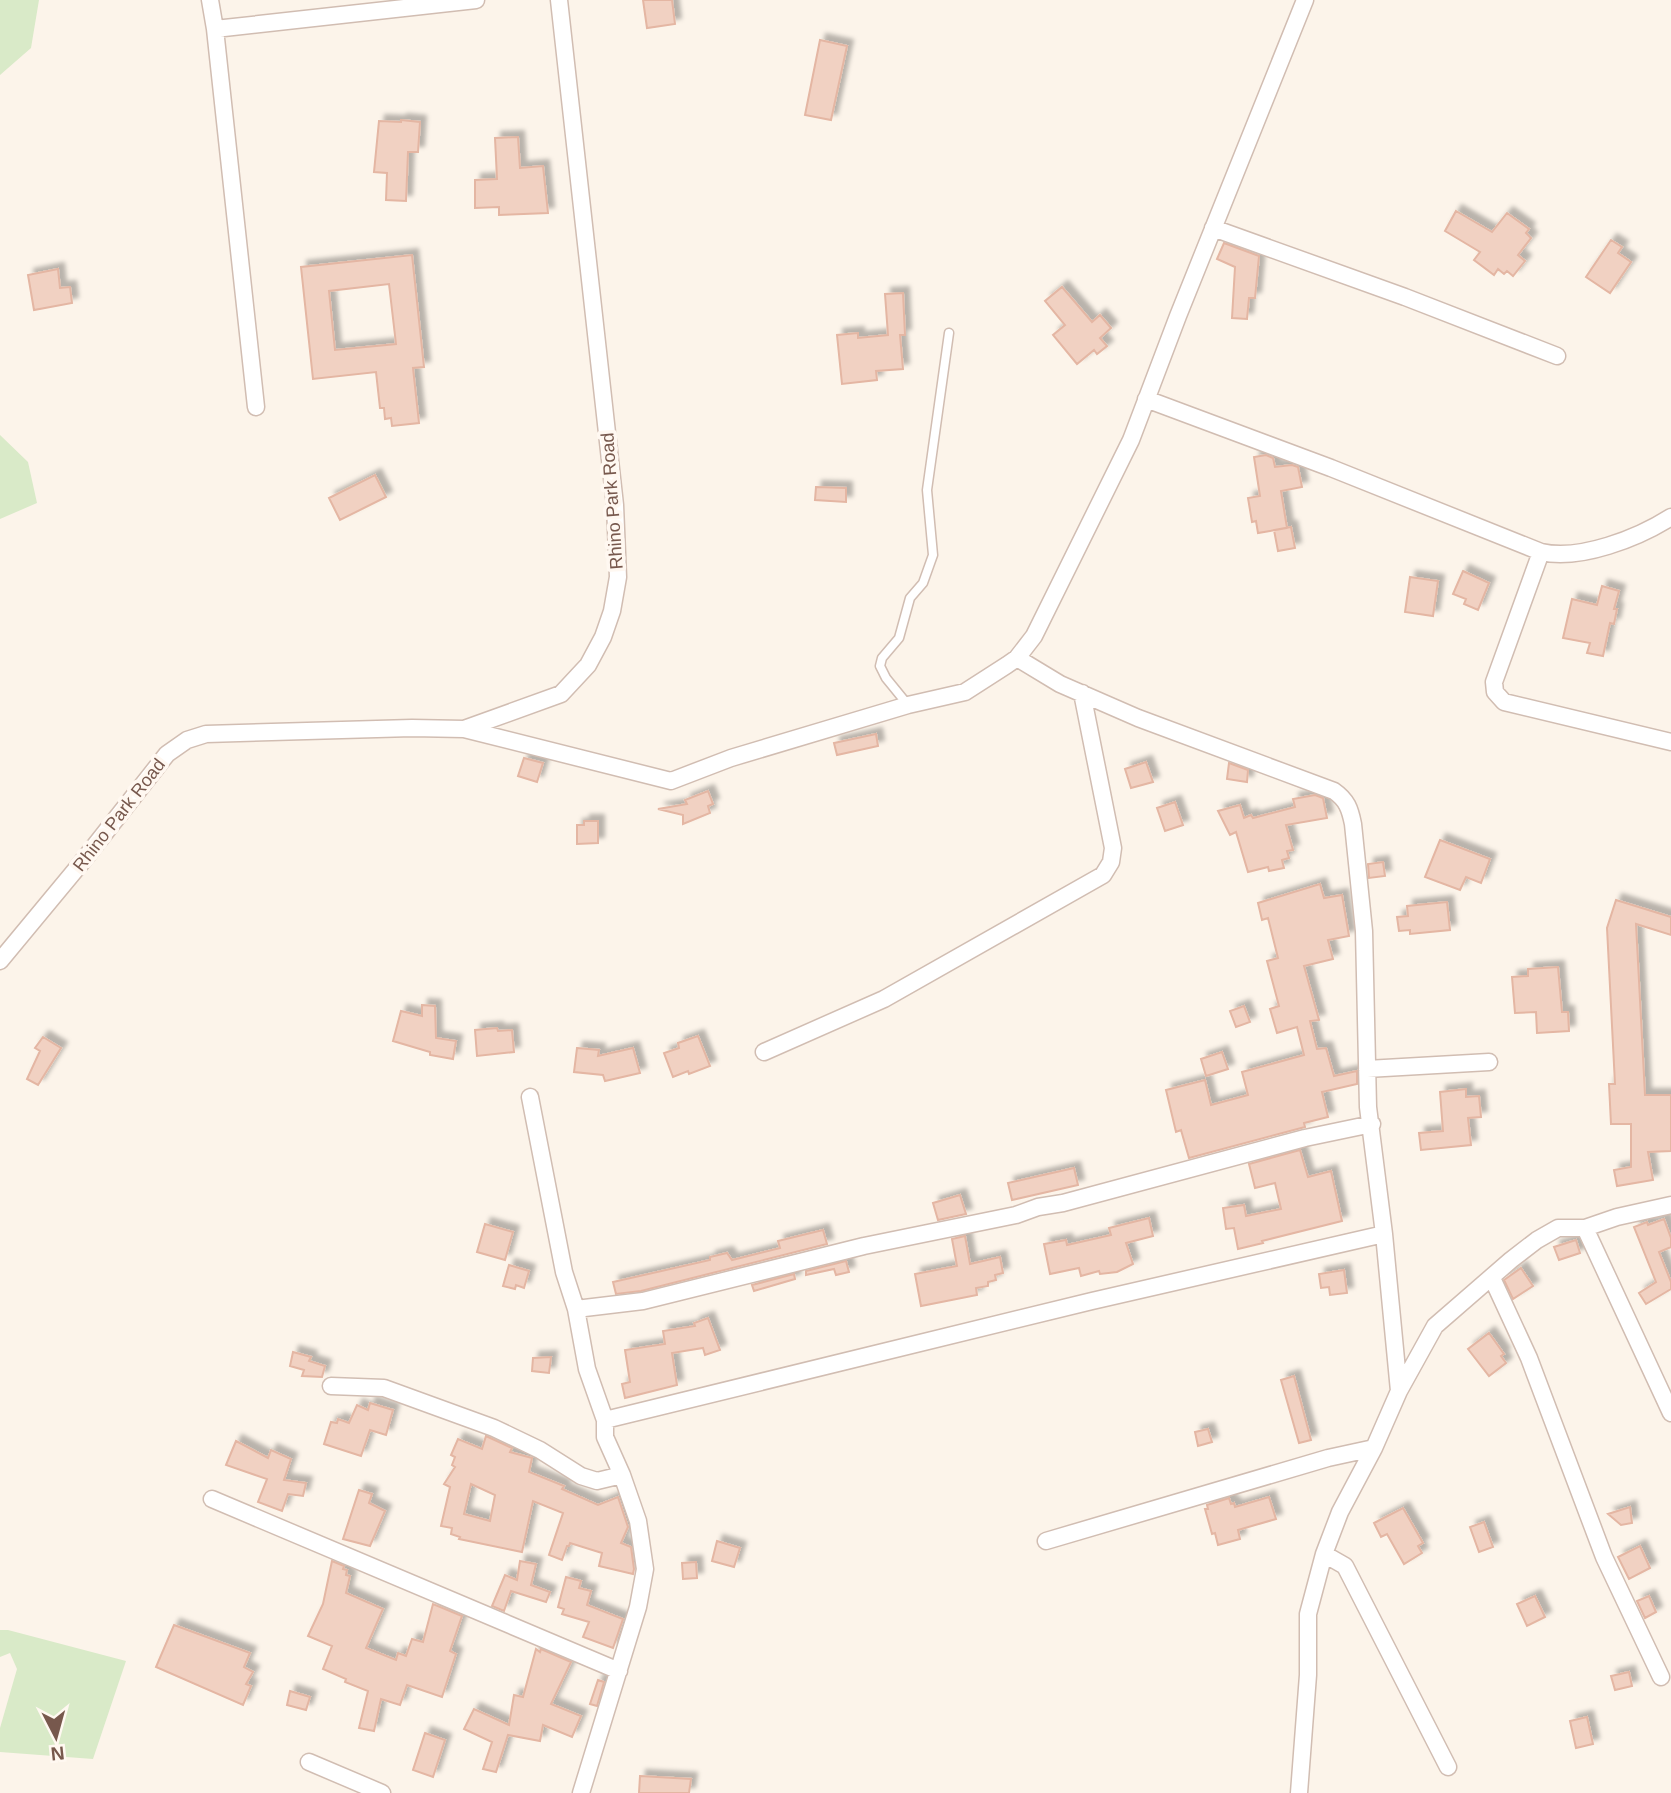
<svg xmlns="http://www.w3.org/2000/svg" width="1671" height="1793" font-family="Helvetica,sans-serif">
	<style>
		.green { fill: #d9eac8 }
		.building { fill: #f1d1c2; stroke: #e4b6a3; stroke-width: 2; fill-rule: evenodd; filter: url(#shadow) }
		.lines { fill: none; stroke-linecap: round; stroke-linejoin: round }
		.lane-casing { stroke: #d1bdb2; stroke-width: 11 }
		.street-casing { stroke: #d1bdb2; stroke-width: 19 }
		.lane { stroke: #fff; stroke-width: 8 }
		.street { stroke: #fff; stroke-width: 16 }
		.labels { text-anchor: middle; stroke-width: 7; stroke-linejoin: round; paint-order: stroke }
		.street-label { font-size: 18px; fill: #77584d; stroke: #fff8f1 }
	</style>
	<defs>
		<filter id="shadow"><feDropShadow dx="6" dy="-6" stdDeviation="2" flood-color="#0004"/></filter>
	</defs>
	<rect width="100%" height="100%" fill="#fcf4ea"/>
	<path class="green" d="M0,0H39L31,48L0,75Z
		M0,435L28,462L37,503L0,519Z
		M0,1630H8L126,1661L93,1759L0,1752V1728L17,1669L10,1653L0,1657Z"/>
	<path class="building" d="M643,0H672L675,24L647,28Z
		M820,40L847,46L831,120L805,115Z
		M401,120L420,122L418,152H408L406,201L386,200L387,173L374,172L379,121L401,122Z
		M518,137L520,168L543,166L548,213L499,215V207L475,208V180L497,179L495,138Z
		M1456,211L1492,232L1507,213L1529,229L1526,233L1531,238L1518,255L1525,261L1513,276L1507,271L1504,274L1498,269L1494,275L1474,260L1480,252L1445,231Z
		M1611,240L1622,247L1618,253L1631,262L1610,293L1586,277Z
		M1224,243L1259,256L1255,298H1249L1247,319L1232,318L1235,267L1217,259Z
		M412,255L424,367L413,368L419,423L392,426L391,418L385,419L384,408H380L376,372L313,379L301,267ZM389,284L396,344L335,350L329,291Z
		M58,269L60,288L70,287L72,303L34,310L28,275Z
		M1062,287L1092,322L1100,315L1111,328L1100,338L1107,346L1097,354L1094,350L1077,364L1053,335L1065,325L1045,301Z
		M903,293L905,335H900L903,369L876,371L877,380L842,384L837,335L858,333V338L888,335L885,294Z
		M1266,455L1273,458L1275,467L1292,465L1298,467L1302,487L1281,491L1287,528L1258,533L1256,521L1252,522L1248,498L1260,496L1254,457Z
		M375,475L386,497L340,520L329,498Z
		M816,487L846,488V502L815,500Z
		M1291,527L1295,548L1278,551L1274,530Z
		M1463,571L1489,583L1478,610L1464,604L1466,599L1453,594Z
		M1410,577L1438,581L1433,616L1405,612Z
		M1602,586L1619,591L1614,609H1617L1614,624L1610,623L1603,656L1587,653L1590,643L1563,638L1572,599L1597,605Z
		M876,734L878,746L837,755L834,743Z
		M524,758L543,763L537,782L518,776Z
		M1146,762L1153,782L1131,788L1125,769Z
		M1229,763L1248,770L1247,782L1227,779Z
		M708,791L713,804L708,806L710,813L683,824V815L658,809L687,804L685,800Z
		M1315,795L1323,798L1327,818L1286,825L1293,850L1287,851L1289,858L1282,860L1284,868L1269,871L1268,867L1248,872L1236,832L1230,835L1218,811L1240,805L1244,818L1251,815L1253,818L1295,807L1293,799Z
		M1175,802L1183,825L1165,831L1157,808Z
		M584,821H598V843L577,844V825H584Z
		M1440,840L1490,859L1481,883L1466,877L1460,890L1425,877Z
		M1383,862L1385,876L1369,878L1368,864Z
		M1320,884L1324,898L1342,895L1349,936L1328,940L1333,959L1304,966L1319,1020L1310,1021L1317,1049L1326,1048L1334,1076L1357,1071V1084L1322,1092L1328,1117L1304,1123L1305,1127L1189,1158L1181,1130L1176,1132L1166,1090L1205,1080L1211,1105L1248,1095L1242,1072L1304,1055L1297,1027L1277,1033L1270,1009L1279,1006L1267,961L1278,958L1268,918L1262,920L1258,903Z
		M1616,900L1671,917V935L1636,924L1645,1095H1671V1151L1648,1152L1653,1180L1617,1186L1614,1170L1631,1167V1124H1611L1609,1084H1615L1607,928Z
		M1447,902L1450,930L1410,934V930L1399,931L1397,917L1408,916L1407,906Z
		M1558,967L1562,1012H1568L1569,1031L1537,1033L1536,1012L1515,1013L1512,977L1528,976V969Z
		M422,1005L435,1006L436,1038L456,1041L453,1059L430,1055V1052L393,1041L401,1011L422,1016Z
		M1244,1006L1250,1022L1236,1027L1230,1011Z
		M497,1028L498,1031L512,1030L514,1052L477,1056L475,1030Z
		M698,1036L710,1066L689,1074L688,1071L673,1077L664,1053L679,1048L678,1043Z
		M43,1037L61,1048L38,1085L27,1079L40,1051L35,1048Z
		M577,1048L599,1050L598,1056L633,1048L640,1073L605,1081L603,1075L574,1072Z
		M1222,1052L1228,1069L1206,1076L1201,1059Z
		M1466,1089V1097L1479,1096L1481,1117L1468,1118L1471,1145L1421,1150L1419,1133L1443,1131L1440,1092Z
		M1300,1150L1308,1177L1331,1171L1342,1221L1262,1241L1263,1243L1238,1249L1234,1228L1226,1229L1223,1208L1244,1205L1246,1216L1281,1209L1275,1183L1255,1188L1249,1164Z
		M1074,1168L1078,1185L1012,1200L1008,1183Z
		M960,1195L966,1214L938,1220L933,1203Z
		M1149,1218L1153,1236L1126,1243L1133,1264L1117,1272L1100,1274L1099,1271L1081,1276L1079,1268L1050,1274L1044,1244L1066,1240L1067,1245L1111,1235L1109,1228Z
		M1664,1219L1671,1238V1247L1659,1252L1671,1282V1289L1646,1304L1639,1293L1656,1282L1634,1227L1647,1222L1648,1225Z
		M485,1224L513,1232L505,1260L477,1252Z
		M823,1230L827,1244L641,1291L616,1294L613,1282L710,1260V1257L727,1253L732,1260L780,1248L778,1241Z
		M965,1236L970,1264L1000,1257L1003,1273L995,1275L996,1280L988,1282V1286L976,1288L977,1295L921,1306L915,1274L957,1266L952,1239Z
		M1576,1240L1580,1253L1559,1260L1554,1247Z
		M846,1261L849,1272L836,1275L834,1269L806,1275V1271Z
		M509,1265L529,1271L524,1288L516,1285L515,1289L503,1286Z
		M1521,1268L1533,1286L1513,1299L1504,1280Z
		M1344,1270L1347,1293L1330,1295L1329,1287L1321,1288L1319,1274Z
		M794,1274L795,1279L754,1291L752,1285Z
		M708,1318L720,1350L705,1355L703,1348L672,1353L677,1385L625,1398L622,1384L630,1382L625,1350L665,1344L663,1331L695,1326L694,1323Z
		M1489,1333L1504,1354L1501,1356L1506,1363L1489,1376L1468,1349Z
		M293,1352L311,1357L309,1361L325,1366L322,1377L302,1376L304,1370L290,1366Z
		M551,1357L549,1373L532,1371L533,1358Z
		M1294,1376L1311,1440L1299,1443L1281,1380Z
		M370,1403L393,1410L386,1435L370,1430L361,1456L324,1444L331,1422L337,1423L338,1419L349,1423L357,1405L368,1410Z
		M1208,1429L1212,1442L1198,1446L1195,1432Z
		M486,1436L512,1448L510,1452L532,1458L529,1472L564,1486L562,1489L598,1505L618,1497L628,1527L621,1543L631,1547L634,1569L633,1574L599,1566L602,1553L570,1543L569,1546H567L562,1560L549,1555L563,1513L533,1501L522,1552L459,1539L460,1537L451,1534L452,1528L441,1526L450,1487L444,1484L455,1467L452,1465L455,1457L451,1455L458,1439L482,1449ZM471,1484L495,1495L490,1521L464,1514Z
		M236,1441L268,1458L271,1450L291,1459L284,1480L306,1483L303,1496L288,1494L282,1511L258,1502L267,1479L226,1465Z
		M359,1490L372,1494L369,1503L385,1511L370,1546L343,1539Z
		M1269,1497L1276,1519L1238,1530L1240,1539L1218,1545L1215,1533L1212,1534L1205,1509H1208L1207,1505L1229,1498L1231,1504L1234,1503L1235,1507Z
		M1630,1507L1632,1523L1621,1525L1608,1514Z
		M1403,1508L1423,1543L1418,1546L1422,1553L1404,1564L1387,1534L1381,1537L1374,1523Z
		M1484,1522L1493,1547L1479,1552L1470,1527Z
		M717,1541L740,1548L734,1567L712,1561Z
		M1640,1546L1650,1568L1629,1579L1618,1557Z
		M332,1561L344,1566L343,1569L347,1570L346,1575L350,1576L346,1593L383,1609L366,1648L396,1660L398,1653L406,1656L412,1639L423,1642L433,1604L462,1616L450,1651L456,1654L442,1697L407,1685L400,1705L381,1699L374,1731L359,1728L368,1691L345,1682L346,1679L323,1669L332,1646L308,1636L323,1604Z
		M520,1561L536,1564L531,1585L550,1592L546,1602L511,1591L504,1611L492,1606L505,1575L517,1580Z
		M696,1562L697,1578L683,1579L682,1563Z
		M566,1577L581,1581L579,1588L591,1591L587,1605L623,1619L613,1648L583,1637L589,1622L562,1614L564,1609L558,1607Z
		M1535,1596L1545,1617L1527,1626L1517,1604Z
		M1649,1596L1656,1612L1645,1618L1637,1601Z
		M174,1625L250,1653L244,1667L253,1672L246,1684L251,1686L243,1705L156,1667Z
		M536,1649L540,1652L541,1649L571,1662L551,1704L581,1716L572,1737L543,1725L540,1741L508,1735L496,1772L483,1769L492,1742L464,1729L474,1709L509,1725L514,1695L523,1697Z
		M1629,1672L1632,1686L1615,1690L1611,1676Z
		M598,1680L604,1682L597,1706L590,1704Z
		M290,1691L310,1697L306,1710L287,1705Z
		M1587,1717L1593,1744L1576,1748L1570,1721Z
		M425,1733L445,1740L433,1777L413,1770Z
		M640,1776L691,1779L689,1793H639Z"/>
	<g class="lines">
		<defs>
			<path id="lane" d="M908,705L886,678L880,666L882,658L899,638L910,598L923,583L933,555L927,490L949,333"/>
			<path id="street" d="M210,0L215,29
				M1213,228L1405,297L1557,356
				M1146,399L1331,468L1541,552C1580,561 1638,538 1671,517
				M256,407L215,29L476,0
				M1541,552L1494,682L1495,692L1504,702L1671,742
				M1017,658L1060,684L1138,718L1334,791C1347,800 1350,809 1353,824L1364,931L1368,1107L1384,1234L1399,1391
				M464,729L671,781L731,758L908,705L965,692L1007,665L1017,658L1034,636L1131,440L1178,316L1305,0
				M0,961L82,862L167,754L187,740L206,734L412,728L464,729L561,694L588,665L603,637L612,611L618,577L615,505L559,0
				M764,1052L884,999L1103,875L1111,862L1113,848L1082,693
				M1367,1069L1489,1062
				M530,1097L564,1272L576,1309L587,1369L605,1420V1437L622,1475L638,1521L645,1569L638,1607L581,1793
				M1585,1228L1671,1413
				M1492,1278L1529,1358L1604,1557L1661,1677
				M576,1309L643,1301L864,1246L1016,1215L1038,1207L1063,1203L1305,1138L1372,1124
				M331,1386L384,1388L494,1428L540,1450L581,1476L597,1481L622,1475
				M605,1420L1092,1301L1384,1234
				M212,1499L619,1671
				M1046,1541L1328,1458L1374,1448
				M1324,1554L1345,1566L1448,1767
				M309,1762L382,1793
				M1299,1793L1308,1675V1614L1324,1554L1340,1512L1374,1448L1399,1391L1435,1326L1511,1260L1537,1240L1558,1228H1585L1617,1217L1671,1205"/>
		</defs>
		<use href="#lane" class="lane-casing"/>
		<use href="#street" class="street-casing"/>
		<use href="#lane" class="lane"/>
		<use href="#street" class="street"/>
	</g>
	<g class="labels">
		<g class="street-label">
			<text transform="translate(612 501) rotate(-94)" y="6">Rhino Park Road</text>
			<text transform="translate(119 815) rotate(-52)" y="6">Rhino Park Road</text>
		</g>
	</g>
	<g transform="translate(56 1737) rotate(174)" stroke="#fff8f1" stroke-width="5" paint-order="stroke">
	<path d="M0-5L12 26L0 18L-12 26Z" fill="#77584d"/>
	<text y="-10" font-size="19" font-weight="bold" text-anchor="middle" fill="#77584d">N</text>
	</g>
</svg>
